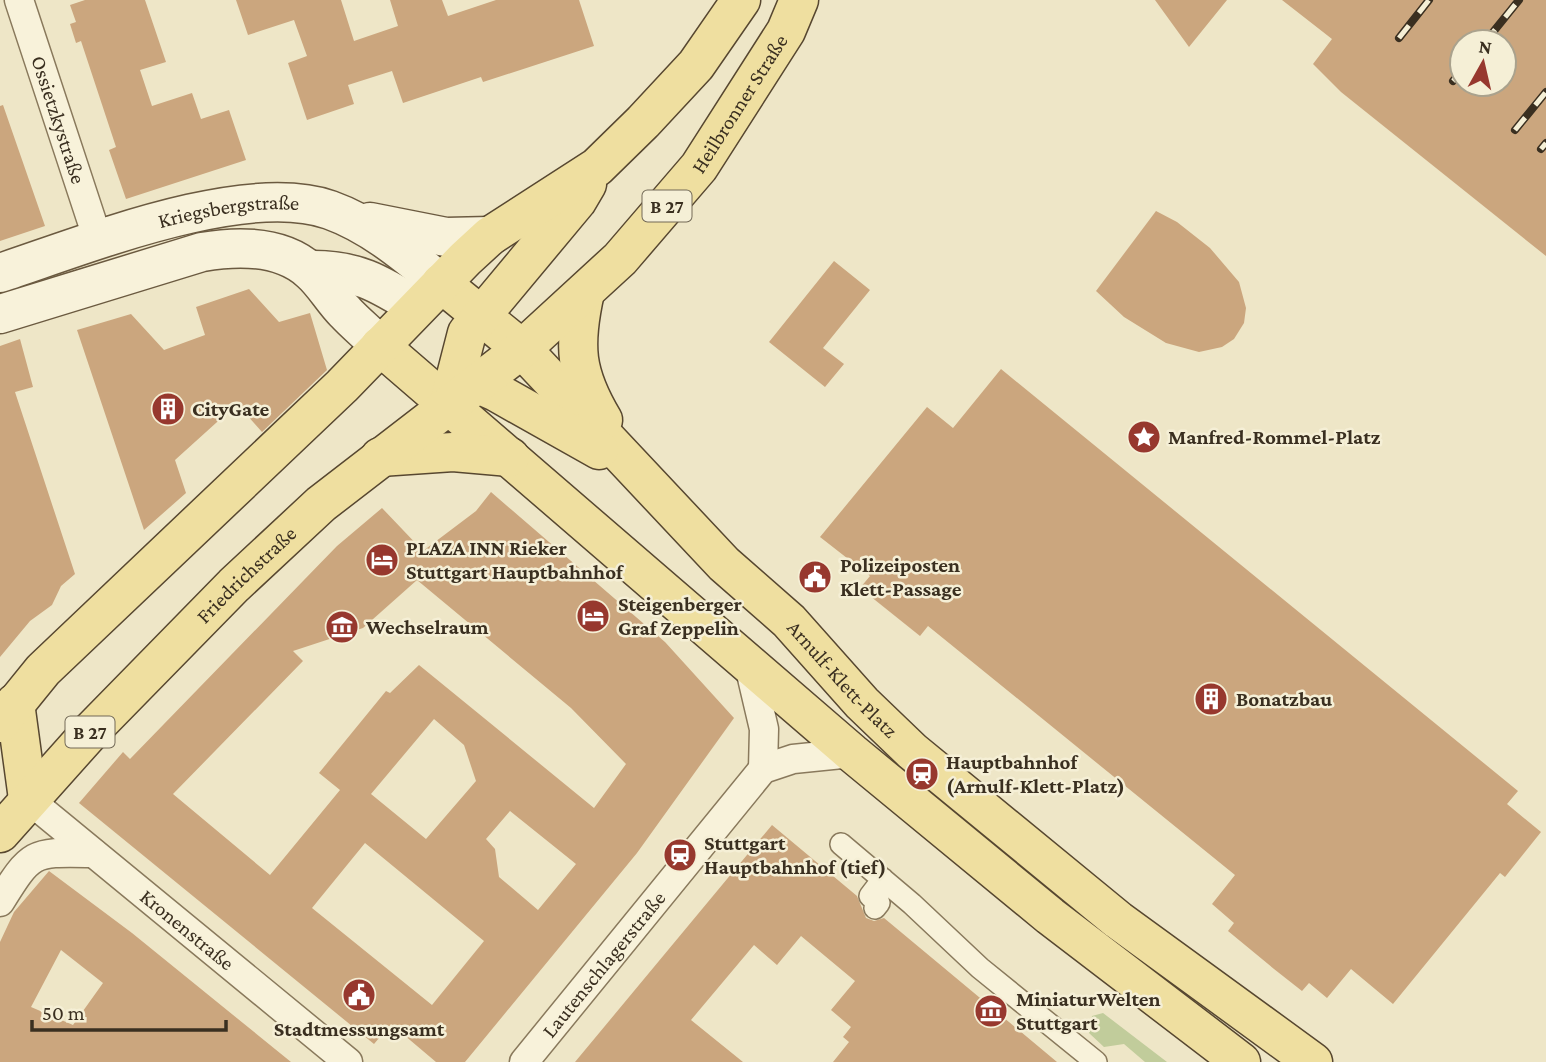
<svg xmlns="http://www.w3.org/2000/svg" width="1546" height="1062" font-family="'Crimson Pro',serif">
	<style>
		.green { fill: #c1cc9b }
		.building { fill: #cba67e; fill-rule: evenodd }
		.lines { fill: none; stroke-linecap: round; stroke-linejoin: round }
		.pedestrian-casing { stroke: #89795c; stroke-width: 24 }
		.minor-casing { stroke: #89795c; stroke-width: 31 }
		.secondary-casing { stroke: #6b5a40; stroke-width: 41 }
		.primary-casing { stroke: #574730; stroke-width: 41 }
		.pedestrian { stroke: #f8f2da; stroke-width: 21 }
		.minor { stroke: #f8f2da; stroke-width: 28 }
		.secondary { stroke: #f8f2da; stroke-width: 38 }
		.primary { stroke: #efdfa0; stroke-width: 38 }
		.rail-casing { stroke: #3a2f20; stroke-width: 8 }
		.rail { stroke: #f5efd6; stroke-width: 5; stroke-dasharray: 16; stroke-linecap: butt }
		.labels { text-anchor: middle; stroke-width: 5; stroke-linejoin: round; paint-order: stroke }
		.shield { fill: #f5efd6; stroke: #726957; stroke-width: 2 }
		.shield-label { font-size: 19px; font-weight: bold; fill: #3a2f20 }
		.street-label { font-size: 21px; fill: #3a2f20; stroke: #f5efd6 }
		.poi-label { font-size: 21px; font-weight: bold; fill: #3a2f20; stroke: #f5efd6; text-anchor: start }
	</style>
	<rect width="100%" height="100%" fill="#eee6c7"/>
	<path class="green" d="M1103,1013L1167,1062H1145L1124,1044L1104,1047L1089,1033L1092,1016Z"/>
	<path class="building" d="M85,0H145L166,62L140,70L152,106L192,93L201,119L229,110L246,160L126,199L109,150L116,147L81,41L76,43L70,24L76,22L70,5Z
		M236,0H341L354,41L398,26L390,0H442L448,16L496,0H579L594,46L483,82L481,77L403,103L392,71L348,85L354,104L307,120L288,63L307,56L294,20L248,35Z
		M1155,0H1227L1189,47Z
		M1282,0H1546V256L1341,92L1313,64L1332,39ZM1462,42H1504V84H1462Z
		M3,105L45,226L0,241V106Z
		M1156,211L1177,222L1210,248L1239,282L1246,308L1244,323L1234,339L1222,347L1199,352L1166,343L1124,317L1096,291Z
		M834,261L870,290L823,348L844,364L825,387L769,342Z
		M249,289L279,322L310,313L327,370L262,432L237,404L175,460L186,493L144,530L77,330L131,314L164,350L205,335L196,307Z
		M20,339L33,387L15,392L75,574L61,586L52,605L30,621L0,657V346Z
		M1001,369L1518,791L1507,804L1541,832L1505,877L1500,873L1393,1004L1351,969L1327,998L1309,983L1302,991L1274,969L1228,931L1234,923L1212,904L1235,875L928,626L920,636L860,588L870,576L820,537L927,407L953,428Z
		M491,492L665,642L734,718L637,853L465,1062H436L391,1024L374,1044L79,803L123,752L130,759L337,546L382,508L423,551L476,511ZM417,580L571,708L626,764L594,808L419,665L390,693L386,691L319,773L340,790L270,875L173,794L303,661L293,651L363,628ZM434,719L464,745L476,781L426,839L371,794ZM510,811L576,864L538,910L499,877L495,849L486,839ZM365,843L484,941L432,1005L312,908Z
		M772,825L857,896L866,918L874,921L884,918L1057,1062H833L849,1042L843,1037L851,1027L831,1010L855,981L801,936L777,965L754,945L691,1020L743,1062H575Z
		M49,871L132,933L291,1062H0V942L14,912ZM61,950L103,983L73,1025L31,1007Z"/>
	<g class="lines">
		<defs>
			<path id="pedestrian" d="M841,844L912,904L980,968L1096,1062
				M875,908L879,903L870,896L883,879"/>
			<g id="minor">
				<path id="s1" d="M19,0L98,240"/>
				<path d="M749,665L764,729L763,769"/>
				<path id="s2" d="M28,799L348,1062"/>
				<path d="M0,902C32,850 33,852 93,853"/>
				<path id="s3" d="M524,1062L763,769L793,759L852,753"/>
			</g>
			<g id="secondary">
				<path d="M370,222L446,237L490,236"/>
				<path d="M310,270C355,269 379,283 417,307"/>
				<path id="s4" d="M0,273C85,245 245,180 330,210C372,225 407,255 441,283"/>
				<path d="M0,314L202,252C237,246 281,245 310,271C324,283 332,299 345,312C356,324 369,334 380,346"/>
			</g>
			<g id="primary">
				<path id="s5" d="M441,283L522,349L724,564L789,621L862,703L912,751L1118,920L1313,1062"/>
				<path d="M585,292C573,346 575,373 603,420"/>
				<path d="M380,346L852,753L1050,916L1241,1062"/>
				<path d="M458,375L496,392L599,450"/>
				<path d="M449,403L467,333L577,201L587,184"/>
				<path d="M380,457L453,452L510,457"/>
				<path d="M15,703L28,799"/>
				<path d="M0,723L43,670L342,386L465,259L490,236L597,167L643,122L696,65L741,0"/>
				<path id="s6" d="M0,833L93,729L234,585L321,504L522,349L620,259L699,167L786,31L799,0"/>
			</g>
		</defs>
		<use href="#pedestrian" class="pedestrian-casing"/>
		<use href="#minor" class="minor-casing"/>
		<use href="#secondary" class="secondary-casing"/>
		<use href="#primary" class="primary-casing"/>
		<use href="#pedestrian" class="pedestrian"/>
		<use href="#minor" class="minor"/>
		<use href="#secondary" class="secondary"/>
		<use href="#primary" class="primary"/>
		<defs>
			<path id="rail" d="M1399,38L1429,0
				M1485,42L1519,0
				M1453,81L1462,71
				M1515,130L1546,92
				M1541,149L1546,143"/>
		</defs>
		<use href="#rail" class="rail-casing"/>
		<use href="#rail" class="rail"/>
	</g>
	<defs>
		<symbol id="building-disc" viewBox="-11 -11 22 22"><circle r="9.5" fill="#97382e" stroke="#f5efd6"/><path d="M-4-6H4V6H1V3H-1V6H-4ZM-2.5-4.3h1.7v1.8h-1.7ZM.8-4.3h1.7v1.8H.8ZM-2.5-1h1.7V.8h-1.7ZM.8-1h1.7V.8H.8Z" fill="#fff"/></symbol>
		<symbol id="sight-disc" viewBox="-11 -11 22 22"><circle r="9.5" fill="#97382e" stroke="#f5efd6"/><path d="M0-6L1.8-2.2L6-1.7L2.9 1.2L3.7 5.4L0 3.3L-3.7 5.4L-2.9 1.2L-6-1.7L-1.8-2.2Z" fill="#fff"/></symbol>
		<symbol id="hotel-disc" viewBox="-11 -11 22 22"><circle r="9.5" fill="#97382e" stroke="#f5efd6"/><path d="M-6-4.5h1.5V1H6V5H4.5V3h-9V5H-6ZM-4 0a1.8 1.8 0 1 1 3.6 0ZM.5 0V-2.5h3Q6-2.5 6 0Z" fill="#fff"/></symbol>
		<symbol id="civic-disc" viewBox="-11 -11 22 22"><circle r="9.5" fill="#97382e" stroke="#f5efd6"/><path d="M-.6-6.5H3V-4.5H.6V-3L4-1V1h2V6H-6V1h2V-1L-.6-3ZM-1.2 2.5V6h2.4V2.5Z" fill="#fff"/></symbol>
		<symbol id="museum-disc" viewBox="-11 -11 22 22"><circle r="9.5" fill="#97382e" stroke="#f5efd6"/><path d="M0-6L6-3V-2H-6V-3ZM-5-1h2V3h-2ZM-1-1h2V3h-2ZM3-1h2V3H3ZM-6 4H6V6H-6Z" fill="#fff"/></symbol>
		<symbol id="station-disc" viewBox="-11 -11 22 22"><circle r="9.5" fill="#97382e" stroke="#f5efd6"/><path d="M-3-6H3Q5-6 5-4V2Q5 4 3 4L4.5 6H3L1.5 4h-3L-3 6H-4.5L-3 4Q-5 4-5 2V-4Q-5-6-3-6ZM-3.5-4v3h7v-3ZM-3.5 1v1.5H-2V1ZM2 1v1.5H3.5V1Z" fill="#fff"/></symbol>
	</defs>
	<g fill-rule="evenodd">
		<use href="#building-disc" x="149" y="390" width="38" height="38"/>
		<use href="#sight-disc" x="1125" y="418" width="38" height="38"/>
		<use href="#hotel-disc" x="363" y="541" width="38" height="38"/>
		<use href="#civic-disc" x="796" y="558" width="38" height="38"/>
		<use href="#hotel-disc" x="574" y="597" width="38" height="38"/>
		<use href="#museum-disc" x="323" y="608" width="38" height="38"/>
		<use href="#building-disc" x="1192" y="680" width="38" height="38"/>
		<use href="#station-disc" x="903" y="755" width="38" height="38"/>
		<use href="#station-disc" x="661" y="836" width="38" height="38"/>
		<use href="#civic-disc" x="340" y="976" width="38" height="38"/>
		<use href="#museum-disc" x="972" y="992" width="38" height="38"/>
	</g>
	<g class="labels">
		<g class="shield">
			<rect x="642.5" y="190.5" width="49" height="31" rx="5"/>
			<rect x="65.5" y="716.5" width="49" height="31" rx="5"/>
		</g>
		<g class="shield-label">
			<text x="667" y="213">B 27</text>
			<text x="90" y="739">B 27</text>
		</g>
		<g class="street-label">
			<text dy="7" stroke="none"><textPath href="#s6" startOffset="1043">Heilbronner Straße</textPath></text>
			<text dy="7" stroke="none"><textPath href="#s1" startOffset="126">Ossietzkystraße</textPath></text>
			<text dy="7" stroke="none"><textPath href="#s4" startOffset="238">Kriegsbergstraße</textPath></text>
			<text dy="7" stroke="none"><textPath href="#s6" startOffset="357">Friedrichstraße</textPath></text>
			<text dy="7" stroke="none"><textPath href="#s5" startOffset="565">Arnulf-Klett-Platz</textPath></text>
			<text dy="7" stroke="none"><textPath href="#s2" startOffset="206">Kronenstraße</textPath></text>
			<text dy="7" stroke="none"><textPath href="#s3" startOffset="126">Lautenschlagerstraße</textPath></text>
		</g>
		<g class="poi-label">
			<text x="192" y="416">CityGate</text>
			<text x="1168" y="444">Manfred-Rommel-Platz</text>
			<text x="406" y="555">PLAZA INN Rieker<tspan x="406" dy="24">Stuttgart Hauptbahnhof</tspan></text>
			<text x="840" y="572">Polizeiposten<tspan x="840" dy="24">Klett-Passage</tspan></text>
			<text x="618" y="611">Steigenberger<tspan x="618" dy="24">Graf Zeppelin</tspan></text>
			<text x="366" y="634">Wechselraum</text>
			<text x="1236" y="706">Bonatzbau</text>
			<text x="946" y="769">Hauptbahnhof<tspan x="946" dy="24">(Arnulf-Klett-Platz)</tspan></text>
			<text x="704" y="850">Stuttgart<tspan x="704" dy="24">Hauptbahnhof (tief)</tspan></text>
			<text x="1016" y="1006">MiniaturWelten<tspan x="1016" dy="24">Stuttgart</tspan></text>
			<text x="359" y="1036" text-anchor="middle">Stadtmessungsamt</text>
		</g>
	</g>
	<g transform="translate(1483 63) rotate(8)"><circle r="33" fill="#f5efd6" stroke="#aaa28d" stroke-width="2"/>
	<path d="M0-5L12 26L0 18L-12 26Z" fill="#97382e"/>
	<text y="-10" font-size="19" font-weight="bold" text-anchor="middle" fill="#3a2f20">N</text>
	</g>
	<path d="M32 1020v10h194v-10" fill="none" stroke="#3a2f20" stroke-width="3.5"/>
	<text x="42" y="1020" font-size="21" fill="#3a2f20" stroke="#f5efd6" stroke-width="5" paint-order="stroke">50 m</text>
</svg>
